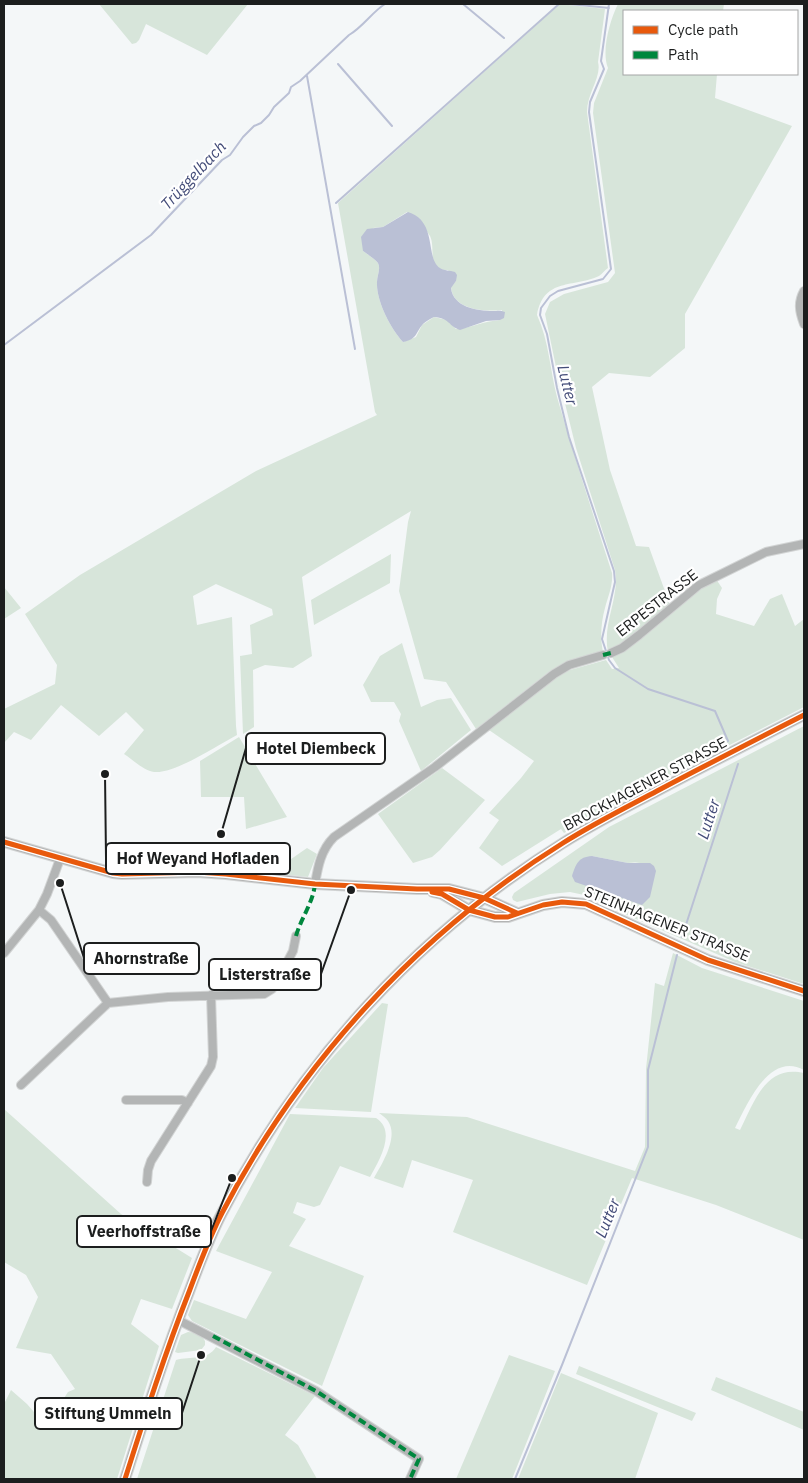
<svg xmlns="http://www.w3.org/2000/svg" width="808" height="1483" font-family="'IBM Plex Sans',sans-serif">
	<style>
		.green { fill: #d7e5da; fill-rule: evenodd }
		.water { fill: #bac0d5 }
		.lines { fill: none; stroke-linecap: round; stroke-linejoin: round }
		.stream { stroke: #bac0d5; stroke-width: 2 }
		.minor-casing { stroke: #d2d4d4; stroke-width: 10 }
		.secondary-casing { stroke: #d2d4d4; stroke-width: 12 }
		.minor { stroke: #b3b5b5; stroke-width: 8 }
		.secondary { stroke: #b3b4b4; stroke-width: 10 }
		.quiet { stroke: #00873e; stroke-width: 4; stroke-dasharray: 8 4; stroke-linecap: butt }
		.cycleway-casing { stroke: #fff; stroke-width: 8 }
		.cycleway { stroke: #e8590c; stroke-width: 5 }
		.labels { text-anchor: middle; stroke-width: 4.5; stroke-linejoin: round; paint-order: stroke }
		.street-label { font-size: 15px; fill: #1c1e1e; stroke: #fff }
		.water-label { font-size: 16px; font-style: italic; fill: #444d79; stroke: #fff }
		.leader { fill: none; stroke: #1c1e1e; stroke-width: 2 }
		.callout-dot { fill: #1c1e1e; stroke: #fff; stroke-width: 2 }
		.callout { fill: #fff; stroke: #1c1e1e; stroke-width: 2 }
		.callout-label { font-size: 16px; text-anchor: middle; font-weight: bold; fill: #1c1e1e }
	</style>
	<rect width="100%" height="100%" fill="#f4f7f8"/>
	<path class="green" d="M99,4H248L207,55L146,24L139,40L136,43L132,44Z
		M560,4L605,9L598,62C602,77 587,93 587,112L608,268C605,270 602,274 599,276C574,288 544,277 537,315C549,341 550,370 557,397C574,456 593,514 612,573C613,586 608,596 605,608C601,622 600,638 603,652L568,662L550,671L476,729L446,682L424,679L399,591L408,522L411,511L302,577L312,656L293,668L265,665L253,670L254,727L243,734L240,656L252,654L250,625L273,615L272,609L216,584L193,596L197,625L232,617L236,726L237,735C218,745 175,774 154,772C144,771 132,759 124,754L144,730L126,712L99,736L61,705L31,740L14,732L4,743V709L55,684L57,665L25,614L80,575L256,471L377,415L375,412L338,203ZM407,212C414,219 425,227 430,236C436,248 426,270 448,270L456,281L451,287C453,310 484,312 502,310L500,320C483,321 472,328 456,329L447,320L434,317L422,325L416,337L403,342C391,329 376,301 377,282C377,276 381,269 378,263C375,259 367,254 363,251L373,228L383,227Z
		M618,4H724L723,11H624V74H717L715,98L792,126L685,314V348L650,377L609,373L592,387L610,470L636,546L649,547L670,605L621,646L608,652C602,623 620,598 615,570L576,448L556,367L545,314L550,302L564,294L608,282L615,273L593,113L594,103L608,68C601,51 610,20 618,4Z
		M391,554L390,583L314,625L311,600Z
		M716,579L722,588L717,599L716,614L754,626L770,599L782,594L795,626L804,619V707L659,781L564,833L561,829L502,866L479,848L499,820L489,813L521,778L534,761L489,730L556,676L570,670L606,660L612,669L619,668L612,657C650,636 678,600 716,579Z
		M4,587L21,608L4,619Z
		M402,643L421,707L437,700L451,698L471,730L421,771L399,721L401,714L394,702H371L363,685L380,656Z
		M804,726V984L735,962L627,915L589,896L570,892L550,894L517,902L513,900L512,897L514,893L609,827ZM592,856L628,863L640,862L572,876Z
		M239,737L287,817L246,829L244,797H201L200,761Z
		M442,768L485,800L440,850L432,857L413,863L378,814Z
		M307,848L317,854L308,877L271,873Z
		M673,953L702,968L804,1001V1070C769,1051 747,1105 735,1128L740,1130C754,1103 765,1064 804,1073V1240L716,1205L632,1178L587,1285L453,1232L473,1180L412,1160L403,1188L374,1178C382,1164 399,1137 388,1121C386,1118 382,1115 379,1113L467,1117L635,1171L645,1147L646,1069L655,983L664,986Z
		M382,1003L388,1004L371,1112L295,1108L323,1068Z
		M4,1109L121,1214L192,1258L172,1309L141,1299L131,1324L159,1346L117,1479H4V1404L11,1390L27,1404L40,1419L53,1415L68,1392L75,1389L51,1354L16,1348L38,1297L26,1275L4,1262Z
		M290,1114L376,1118C397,1131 379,1161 370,1177L340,1166L320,1205L314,1207L297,1202L293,1213L306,1219L289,1246L364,1276L322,1386L192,1321L188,1315L194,1300L246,1319L272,1272L216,1251Z
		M188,1332C194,1332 202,1335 205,1341V1345L201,1350L178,1353L175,1352L181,1335Z
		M216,1347L315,1396L285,1435L298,1445L317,1479H137L176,1360C191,1356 207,1361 216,1347Z
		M509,1355L555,1371L512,1479H456Z
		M579,1366L696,1413L692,1421L576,1374Z
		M561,1373L658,1413L635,1479H518Z
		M716,1377L804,1412V1430L711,1390Z"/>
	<path class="water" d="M408,212C438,221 425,259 440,268C444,271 450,270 455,272L457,275L456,281L451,288C453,307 477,311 493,311C498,311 500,310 505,312L504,318L500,320L486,321L460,330C448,326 450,318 434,317C430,319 426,321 423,324C415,333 418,339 403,342C391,329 376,301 377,282C377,276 381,269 378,263C375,259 367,254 363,251L361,237L367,229L383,227Z
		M592,856L628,863H650L654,866L656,871L650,897L642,905L575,882L572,876C576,864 578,857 592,856Z"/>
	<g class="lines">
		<path class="stream" d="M463,4L504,38
			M570,4L609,8
			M609,4L601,61L604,69L590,102L589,112L611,269L603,279L558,291L550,296L541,308L540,315L547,334L557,388L569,437L614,571L615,582L602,639L609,660L615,668L648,689L715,711L728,741
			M338,64L392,126
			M307,76L355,349
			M336,203L559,4
			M4,345L151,235L222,160L230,155L243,137L254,126L261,123L269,115L274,107L289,93L291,87L300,81L349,35C363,27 372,12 385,4
			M682,937L738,764
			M515,1479L562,1365L648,1147V1070L677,955"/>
		<defs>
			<path id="minor" d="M804,291C798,302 799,311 804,324
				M611,653L622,648L639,635L699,585L766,552L804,544
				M315,884C318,866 321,850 334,837L435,767L554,674L569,665L603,655
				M39,910L51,920L108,1003
				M4,953L39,910L47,894L60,859
				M108,1003L168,997L264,994L272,989L275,985L293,951L296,936
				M21,1085L108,1003
				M126,1100H182L188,1103
				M147,1182L148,1170L151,1161L211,1066L213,1057L211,995
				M178,1320L316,1391L419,1459L410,1479"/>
			<path id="secondary" d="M4,842L113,873L122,874L197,872L226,874L315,884L417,889H449L484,898L517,913
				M433,892L442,894L469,910L495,917H508L543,905L562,902L586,904L708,960L804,991
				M125,1479C145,1416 165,1353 189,1292C199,1265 209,1238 222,1213C301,1061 419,933 563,843C593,824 625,808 657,791C706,765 755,740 804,715"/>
		</defs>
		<use href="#minor" class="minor-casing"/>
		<use href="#secondary" class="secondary-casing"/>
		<use href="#minor" class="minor"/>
		<use href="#secondary" class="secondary"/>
		<path class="quiet" d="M603,655L611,653
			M296,936C301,918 313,903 315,884
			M213,1336L316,1391L419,1459L410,1479"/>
		<defs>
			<path id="cycleway" d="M4,842L113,873L122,874L197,872L226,874L315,884L417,889H449L484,898L517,913
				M432,892L442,894L469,910L495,917H508L543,905L562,902L586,904L708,960L804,991
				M125,1479C145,1416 165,1353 189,1292C199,1265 209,1238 222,1213C301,1061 419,933 563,843C593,824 625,808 657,791C706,765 755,740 804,715"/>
		</defs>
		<use href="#cycleway" class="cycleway-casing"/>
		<use href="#cycleway" class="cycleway"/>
	</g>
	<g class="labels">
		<g class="street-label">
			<text transform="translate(657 603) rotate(-38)" y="5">ERPESTRASSE</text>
			<text transform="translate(645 784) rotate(-28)" y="5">BROCKHAGENER STRASSE</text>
			<text transform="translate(667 924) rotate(22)" y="5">STEINHAGENER STRASSE</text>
		</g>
		<g class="water-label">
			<text transform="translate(193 175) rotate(-47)" y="6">Trüggelbach</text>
			<text transform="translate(568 385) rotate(76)" y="6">Lutter</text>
			<text transform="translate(708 819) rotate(-72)" y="6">Lutter</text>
			<text transform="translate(607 1218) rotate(-68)" y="6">Lutter</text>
		</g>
	</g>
	<path class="leader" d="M221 834L246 748M105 774L106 858M60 883L84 958M351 890L321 974M232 1178L211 1231M201 1355L182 1413"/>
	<g class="callout-dot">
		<circle cx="221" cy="834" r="5"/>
		<circle cx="105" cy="774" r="5"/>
		<circle cx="60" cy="883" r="5"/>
		<circle cx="351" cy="890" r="5"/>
		<circle cx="232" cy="1178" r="5"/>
		<circle cx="201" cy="1355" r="5"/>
	</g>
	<g class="callout">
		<rect x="246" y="733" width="139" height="31" rx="5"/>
		<rect x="106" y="843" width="184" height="31" rx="5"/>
		<rect x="84" y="943" width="115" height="31" rx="5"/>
		<rect x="209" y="959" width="112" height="31" rx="5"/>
		<rect x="77" y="1216" width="134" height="31" rx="5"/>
		<rect x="35" y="1398" width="147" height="31" rx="5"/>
	</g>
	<g class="callout-label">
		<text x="316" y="754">Hotel Diembeck</text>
		<text x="198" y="864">Hof Weyand Hofladen</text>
		<text x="141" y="964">Ahornstraße</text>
		<text x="265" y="980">Listerstraße</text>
		<text x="144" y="1237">Veerhoffstraße</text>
		<text x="108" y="1419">Stiftung Ummeln</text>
	</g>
	<rect width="808" height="1483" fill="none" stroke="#1c1e1e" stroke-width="10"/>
	<rect x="623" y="10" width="175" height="65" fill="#ffffff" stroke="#a4a5a5"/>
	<rect x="633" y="26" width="25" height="8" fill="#e8590c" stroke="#a4a5a5"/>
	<text x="668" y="35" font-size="15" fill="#1c1e1e">Cycle path</text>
	<rect x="633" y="51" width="25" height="8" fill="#00873e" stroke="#a4a5a5"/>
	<text x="668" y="60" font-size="15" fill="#1c1e1e">Path</text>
</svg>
